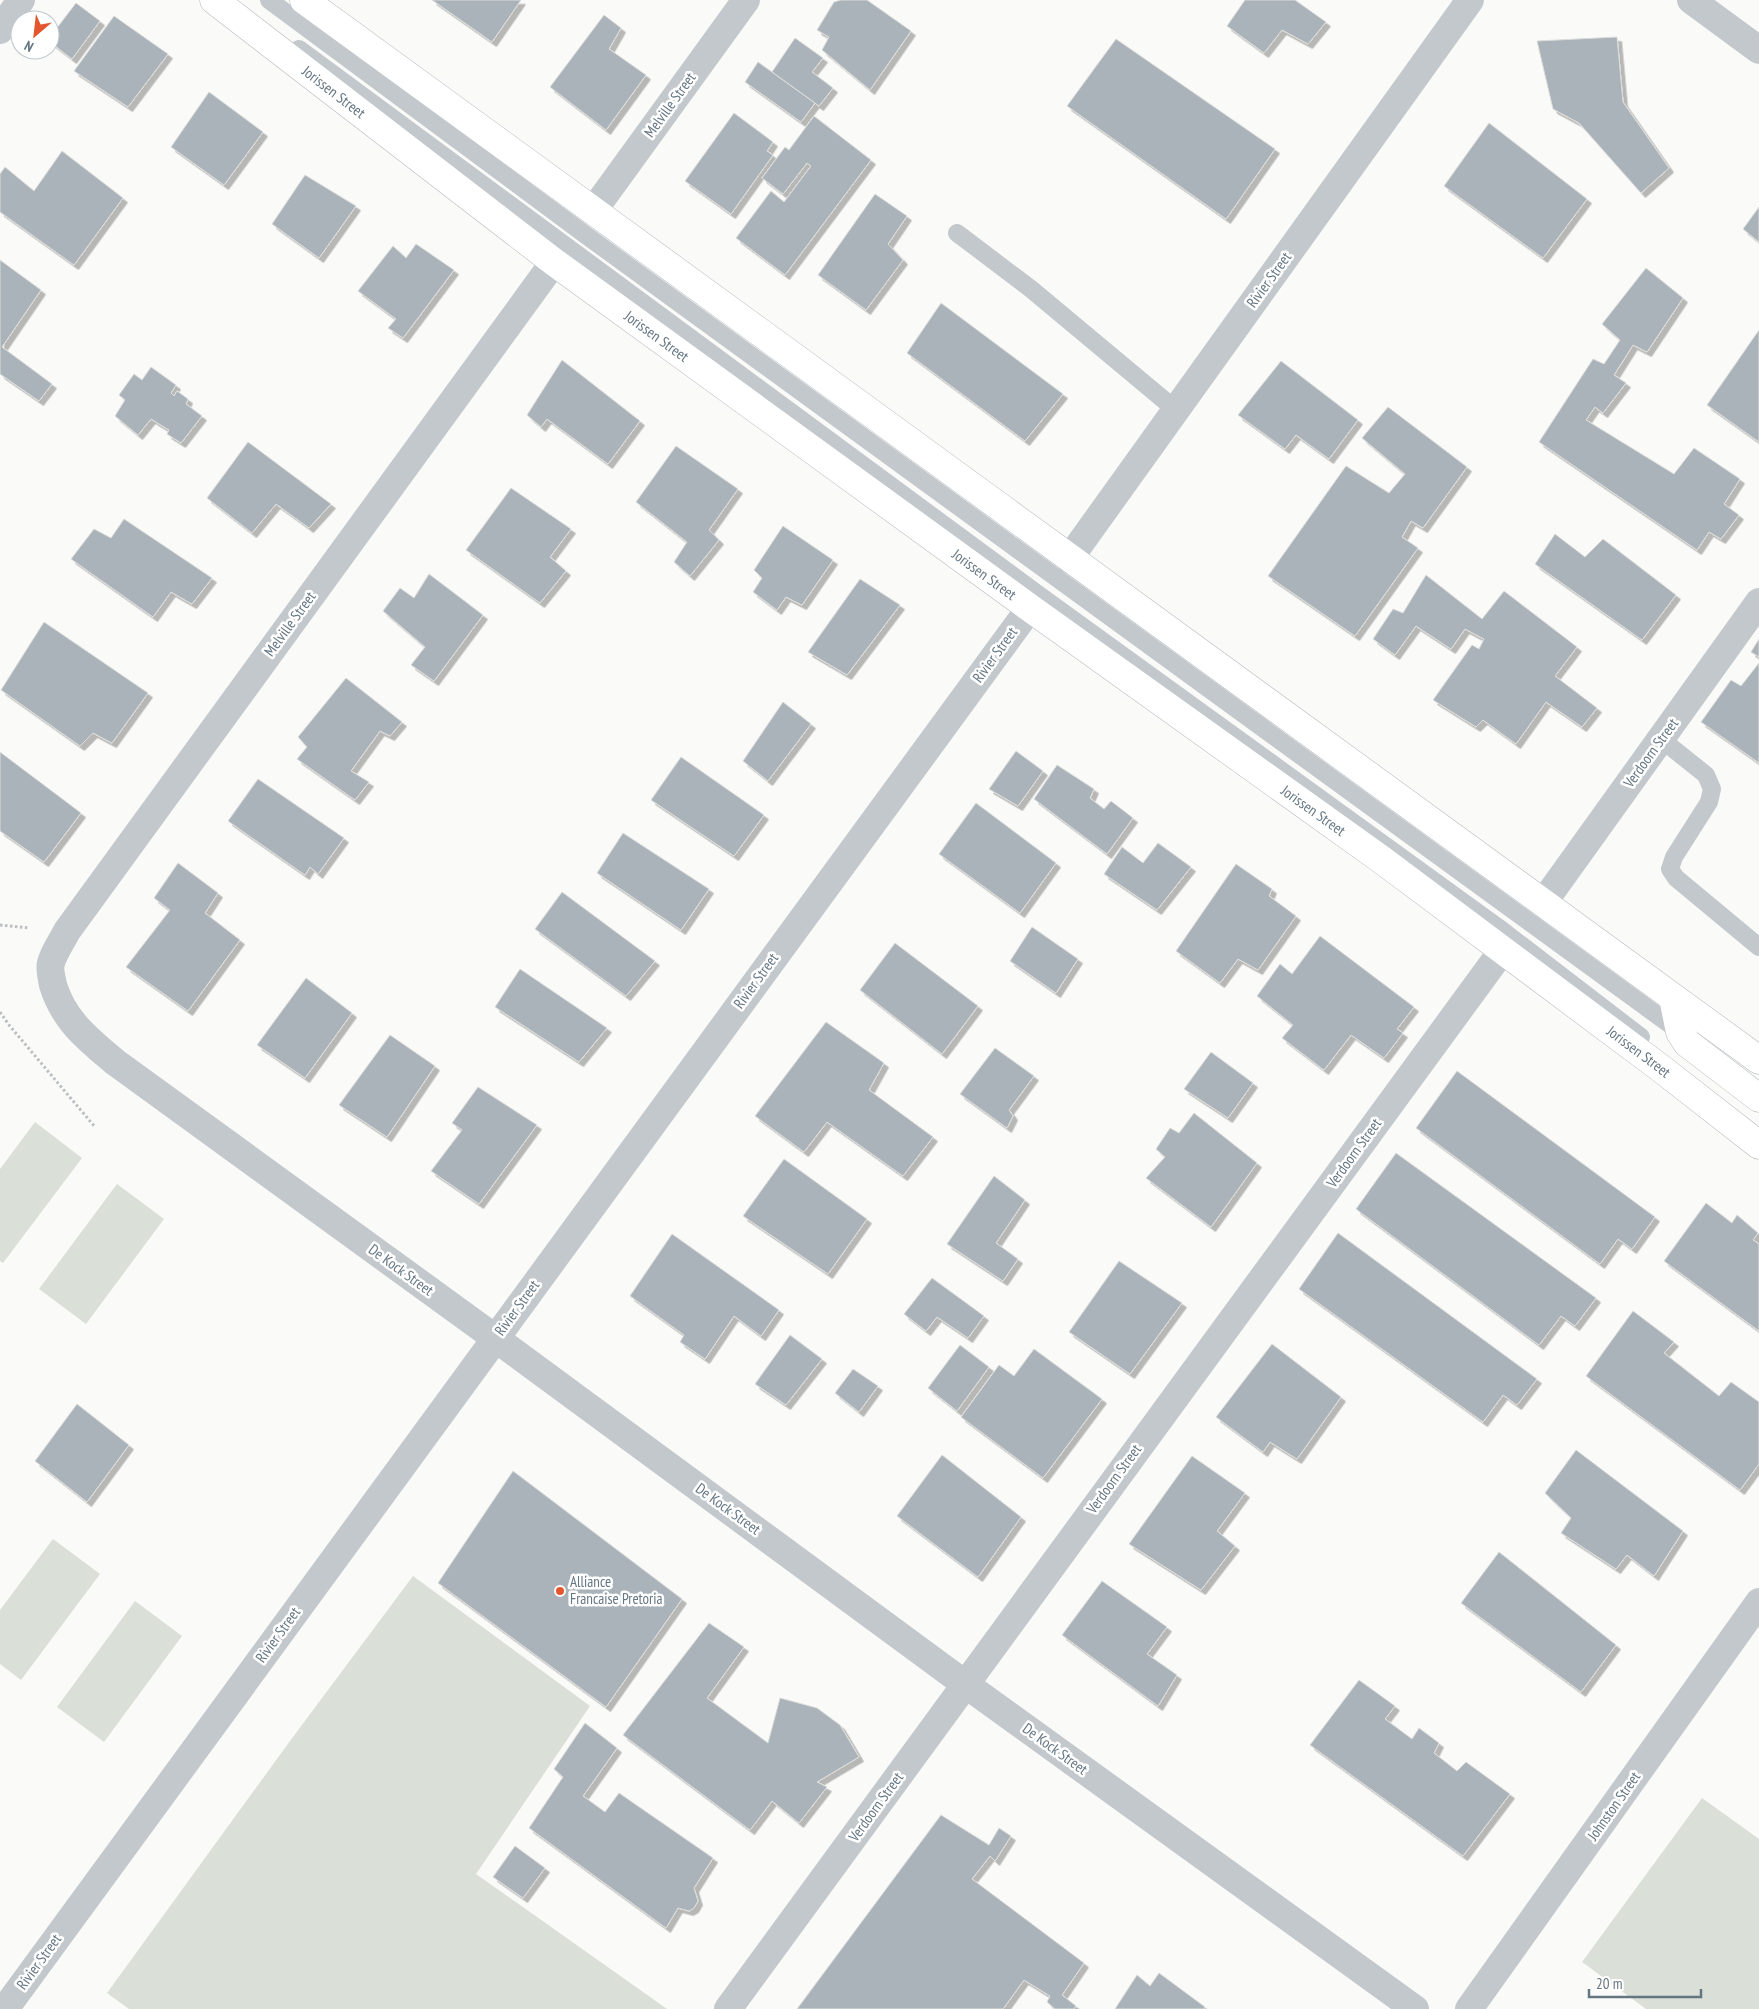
<svg xmlns="http://www.w3.org/2000/svg" width="1759" height="2009" font-family="'PT Sans Narrow',sans-serif">
	<style>
		.green { fill: #dadfd7 }
		.building { fill: #aab3b9; stroke: #dcdcda; filter: url(#shadow) }
		.lines { fill: none; stroke-linecap: round; stroke-linejoin: round }
		.primary-casing { stroke: #b5babe; stroke-width: 29 }
		.path { stroke: #bbbfc2; stroke-width: 3; stroke-dasharray: 2.5 2.5; stroke-linecap: butt }
		.service { stroke: #c3c8cc; stroke-width: 18 }
		.minor { stroke: #c3c8cc; stroke-width: 28 }
		.primary { stroke: #fff; stroke-width: 28 }
		.poi-dot { fill: #e4572e; stroke: #fff; stroke-width: 2 }
		.labels { text-anchor: middle; stroke-width: 5; stroke-linejoin: round; paint-order: stroke }
		.street-label { font-size: 15px; fill: #657683; stroke: #fff }
		.poi-label { font-size: 15px; fill: #657683; stroke: #fff; text-anchor: start }
	</style>
	<defs>
		<filter id="shadow"><feDropShadow dx="4.5" dy="4.5" stdDeviation="0" flood-color="#0004"/></filter>
	</defs>
	<rect width="100%" height="100%" fill="#fafaf8"/>
	<path class="green" d="M35,1122L82,1158L3,1263L0,1261V1169Z
		M117,1184L164,1219L86,1324L39,1289Z
		M53,1539L100,1574L21,1680L0,1664V1610Z
		M413,1576L590,1706L476,1874L667,2009H129L107,1993L290,1741Z
		M135,1601L182,1636L104,1742L57,1707Z
		M1702,1798L1759,1839V2009H1646L1582,1962Z"/>
	<path class="building" d="M432,0H521L492,42Z
		M841,0H867L911,31L870,90L822,50L829,37L817,30L834,2Z
		M1245,0H1295L1326,22L1308,44L1282,30L1264,53L1227,26Z
		M76,3L100,21L72,59L50,42V37Z
		M604,15L621,28L609,49L646,75L606,130L550,87Z
		M114,16L168,54L128,107L74,71Z
		M1617,37L1623,102L1669,168L1641,193L1579,123L1553,109L1537,41Z
		M795,38L823,58L812,72L833,88L819,106L772,72Z
		M1116,39L1275,149L1226,219L1067,106Z
		M758,62L815,103L801,122L745,82Z
		M209,92L263,132L224,185L171,147Z
		M734,113L773,142L767,151L773,155L731,214L685,181Z
		M814,116L871,160L785,275L736,238L771,191L784,202L811,166L807,163L783,194L762,178L785,147L789,150Z
		M1489,123L1587,199L1543,258L1444,186Z
		M62,151L123,198L74,265L0,212V174L5,167L34,191Z
		M305,175L356,206L319,258L272,224Z
		M875,194L907,216L888,244L903,260L866,310L818,275Z
		M1759,207V242L1743,229Z
		M416,244L454,270L403,338L388,328L396,319L358,291L393,246L406,258Z
		M0,260L41,290L2,347L52,384L39,401L0,374Z
		M1646,268L1683,298L1647,352L1633,345L1614,375L1626,383L1603,413L1595,407L1586,420L1674,474L1694,448L1740,479L1724,504L1739,515L1721,539L1709,532L1697,550L1539,442L1593,359L1604,364L1620,340L1602,324Z
		M941,303L1063,394L1025,441L907,353Z
		M1759,330V442L1707,405Z
		M562,360L640,421L608,464L547,419L541,427L527,415Z
		M1281,361L1358,420L1329,459L1296,435L1285,449L1238,415Z
		M151,367L176,385L171,393L174,396L177,391L188,399L186,404L202,416L181,443L167,434L169,430L151,419L138,435L115,416L125,400L119,395L134,374L142,380Z
		M1388,407L1467,467L1423,528L1411,521L1402,537L1418,548L1355,636L1268,576L1346,466L1389,493L1405,474L1362,438Z
		M248,442L331,504L309,528L276,504L252,533L207,498Z
		M676,446L738,489L709,530L719,540L690,576L674,562L687,542L636,502Z
		M511,488L571,529L550,557L566,571L540,603L466,550Z
		M124,519L212,578L192,604L171,592L153,617L71,559L94,529L111,538Z
		M783,526L833,560L802,605L786,597L777,610L753,592L762,578L754,570Z
		M1555,534L1585,557L1603,539L1676,595L1642,640L1535,564Z
		M429,574L483,615L434,681L411,665L425,647L383,611L400,588L414,598Z
		M1426,575L1482,619L1504,591L1577,647L1555,676L1597,708L1582,727L1546,702L1516,744L1483,720L1476,727L1433,700L1472,645L1479,649L1484,639L1465,629L1451,649L1416,626L1395,655L1373,639L1393,609L1403,613Z
		M860,579L900,605L847,675L808,652Z
		M44,622L148,693L112,743L93,733L80,746L1,690Z
		M1759,639V657L1751,652Z
		M1759,663V763L1701,722L1731,680L1741,686Z
		M346,678L402,722L390,736L380,731L351,771L369,782L355,800L297,759L307,747L298,737Z
		M783,702L811,724L768,781L743,761Z
		M1016,751L1043,771L1018,806L989,789Z
		M0,752L81,813L44,862L0,831Z
		M681,757L764,815L734,856L651,800Z
		M1057,765L1094,789L1090,798L1104,809L1111,801L1133,818L1107,854L1034,799Z
		M258,779L344,838L318,874L310,867L305,875L228,821Z
		M976,803L1056,863L1020,913L939,854Z
		M623,833L709,889L681,930L597,873Z
		M1158,843L1191,867L1157,910L1104,874L1122,847L1143,863Z
		M178,863L218,893L205,913L240,940L188,1011L126,967L170,910L154,898Z
		M1236,864L1272,889L1269,896L1296,916L1258,970L1238,959L1220,983L1176,951Z
		M562,892L655,961L626,996L535,929Z
		M1032,927L1078,959L1056,993L1010,961Z
		M1320,936L1414,1007L1397,1029L1403,1033L1384,1058L1351,1035L1324,1070L1282,1038L1293,1025L1257,996L1280,964L1292,974Z
		M895,943L978,1006L942,1054L860,990Z
		M520,969L607,1028L579,1062L495,1007Z
		M306,978L352,1013L305,1078L257,1045Z
		M826,1022L884,1063L869,1090L933,1137L903,1176L827,1122L804,1152L755,1116Z
		M390,1035L435,1066L387,1137L339,1105Z
		M995,1048L1034,1076L1009,1110L1013,1116L1007,1128L960,1094Z
		M1211,1052L1253,1083L1228,1118L1184,1089Z
		M1457,1071L1655,1217L1632,1249L1618,1239L1600,1264L1416,1128Z
		M478,1087L537,1125L479,1204L431,1171L462,1130L452,1123Z
		M1194,1113L1257,1163L1211,1227L1146,1178L1165,1157L1156,1149L1170,1128L1179,1133Z
		M1396,1153L1596,1298L1575,1326L1561,1316L1539,1345L1356,1209Z
		M784,1159L867,1219L828,1274L743,1216Z
		M994,1176L1025,1200L996,1243L1018,1259L1003,1281L947,1244Z
		M1706,1203L1732,1223L1737,1215L1758,1233L1753,1240L1759,1244V1331L1664,1261Z
		M1338,1233L1537,1379L1517,1405L1503,1395L1483,1422L1299,1289Z
		M672,1234L779,1310L761,1336L734,1316L705,1359L680,1342L684,1335L630,1296Z
		M1119,1261L1182,1303L1130,1374L1069,1332Z
		M932,1278L984,1316L968,1338L937,1317L926,1331L904,1314Z
		M1633,1311L1674,1342L1664,1353L1719,1396L1731,1382L1759,1402V1464L1740,1490L1586,1376Z
		M790,1335L822,1359L786,1405L755,1384Z
		M1272,1344L1341,1397L1297,1459L1270,1442L1263,1452L1216,1417Z
		M960,1345L989,1367L957,1411L928,1388Z
		M1034,1349L1102,1399L1043,1478L961,1417L999,1365L1014,1376Z
		M853,1369L878,1386L859,1412L835,1393Z
		M77,1404L129,1445L87,1502L35,1461Z
		M1576,1450L1683,1531L1654,1576L1627,1555L1616,1569L1561,1533L1571,1518L1545,1493Z
		M942,1455L1021,1517L978,1577L897,1516Z
		M1192,1456L1245,1493L1217,1531L1235,1546L1201,1590L1129,1544Z
		M513,1471L682,1599L606,1707L438,1583Z
		M1499,1552L1616,1645L1581,1692L1461,1603Z
		M1102,1581L1167,1627L1147,1654L1177,1675L1158,1706L1062,1635Z
		M709,1623L744,1647L707,1698L768,1743L780,1698L817,1708L840,1725L859,1757L817,1782L827,1787L799,1823L772,1801L750,1830L623,1735Z
		M1359,1680L1395,1706L1385,1719L1412,1739L1419,1728L1439,1743L1434,1753L1457,1771L1466,1762L1510,1794L1463,1856L1310,1745Z
		M585,1723L617,1748L583,1796L605,1812L619,1793L713,1858L694,1888L698,1901L694,1908L689,1911L678,1908L666,1928L529,1828L563,1777L554,1769Z
		M941,1815L989,1845L999,1828L1011,1836L995,1861L990,1856L972,1879L1084,1963L1062,1995L1076,2006L1074,2009H1055L1047,2002L1050,1996L1024,1980L1003,2009H797Z
		M515,1846L545,1868L523,1898L493,1877Z
		M1159,1973L1205,2007L1204,2009H1115L1137,1975L1150,1986Z"/>
	<g class="lines">
		<defs>
			<g id="primary">
				<path id="s1" d="M214,0L554,262L1030,608L1382,860L1659,1067L1759,1145"/>
				<path d="M304,0L1759,1060"/>
				<path d="M1673,998L1680,1032L1687,1043L1759,1098"/>
			</g>
		</defs>
		<use href="#primary" class="primary-casing"/>
		<path class="path" d="M0,925L29,928
			M0,1012L9,1025L95,1127"/>
		<path class="service" d="M269,0L587,236L1683,1034
			M299,49L1039,595L1499,928L1641,1037
			M957,233L1031,289L1176,410
			M1661,739L1706,775L1712,789L1709,802L1674,857L1670,869L1676,878L1759,947"/>
		<path class="minor" d="M1691,0L1759,50
			M0,30L21,0
			M593,211L746,0
			M554,262L67,931C62,941 54,952 51,963C49,969 52,979 53,985C64,1021 88,1039 115,1062L495,1338L965,1684L1415,2009
			M1069,559L1470,0
			M1543,903L1759,602
			M5,2009L1030,608
			M728,2009L1502,951
			M1469,2009L1759,1602"/>
		<use href="#primary" class="primary"/>
	</g>
	<circle class="poi-dot" cx="560" cy="1591" r="5"/>
	<g class="labels">
		<g class="street-label">
			<text dy="5" stroke="none"><textPath href="#s1" startOffset="151">Jorissen Street</textPath></text>
			<text transform="translate(670 105) rotate(-54)" y="5">Melville Street</text>
			<text transform="translate(1269 280) rotate(-54)" y="5">Rivier Street</text>
			<text dy="5" stroke="none"><textPath href="#s1" startOffset="556">Jorissen Street</textPath></text>
			<text dy="5" stroke="none"><textPath href="#s1" startOffset="961">Jorissen Street</textPath></text>
			<text transform="translate(290 624) rotate(-54)" y="5">Melville Street</text>
			<text transform="translate(995 655) rotate(-54)" y="5">Rivier Street</text>
			<text transform="translate(1651 753) rotate(-54)" y="5">Verdoorn Street</text>
			<text dy="5" stroke="none"><textPath href="#s1" startOffset="1366">Jorissen Street</textPath></text>
			<text transform="translate(756 981) rotate(-54)" y="5">Rivier Street</text>
			<text dy="5" stroke="none"><textPath href="#s1" startOffset="1771">Jorissen Street</textPath></text>
			<text transform="translate(1354 1153) rotate(-54)" y="5">Verdoorn Street</text>
			<text transform="translate(401 1270) rotate(36)" y="5">De Kock Street</text>
			<text transform="translate(517 1308) rotate(-54)" y="5">Rivier Street</text>
			<text transform="translate(1114 1479) rotate(-54)" y="5">Verdoorn Street</text>
			<text transform="translate(728 1509) rotate(36)" y="5">De Kock Street</text>
			<text transform="translate(278 1635) rotate(-54)" y="5">Rivier Street</text>
			<text transform="translate(1055 1749) rotate(36)" y="5">De Kock Street</text>
			<text transform="translate(1614 1806) rotate(-55)" y="5">Johnston Street</text>
			<text transform="translate(876 1807) rotate(-54)" y="5">Verdoorn Street</text>
			<text transform="translate(39 1962) rotate(-54)" y="5">Rivier Street</text>
		</g>
		<g class="poi-label">
			<text x="570" y="1587">Alliance<tspan x="570" dy="17">Francaise Pretoria</tspan></text>
		</g>
	</g>
	<g transform="translate(35 35) rotate(208)"><circle r="24" fill="#ffffff" stroke="#c1c8cd"/>
	<path d="M0-4L9 19L0 12L-9 19Z" fill="#e4572e"/>
	<text y="-8" font-size="14" font-weight="bold" text-anchor="middle" fill="#657683">N</text>
	</g>
	<path d="M1589 1989v8h112v-8" fill="none" stroke="#657683" stroke-width="2.5"/>
	<text x="1596" y="1989" font-size="15" fill="#657683" stroke="#ffffff" stroke-width="4" paint-order="stroke">20 m</text>
</svg>
